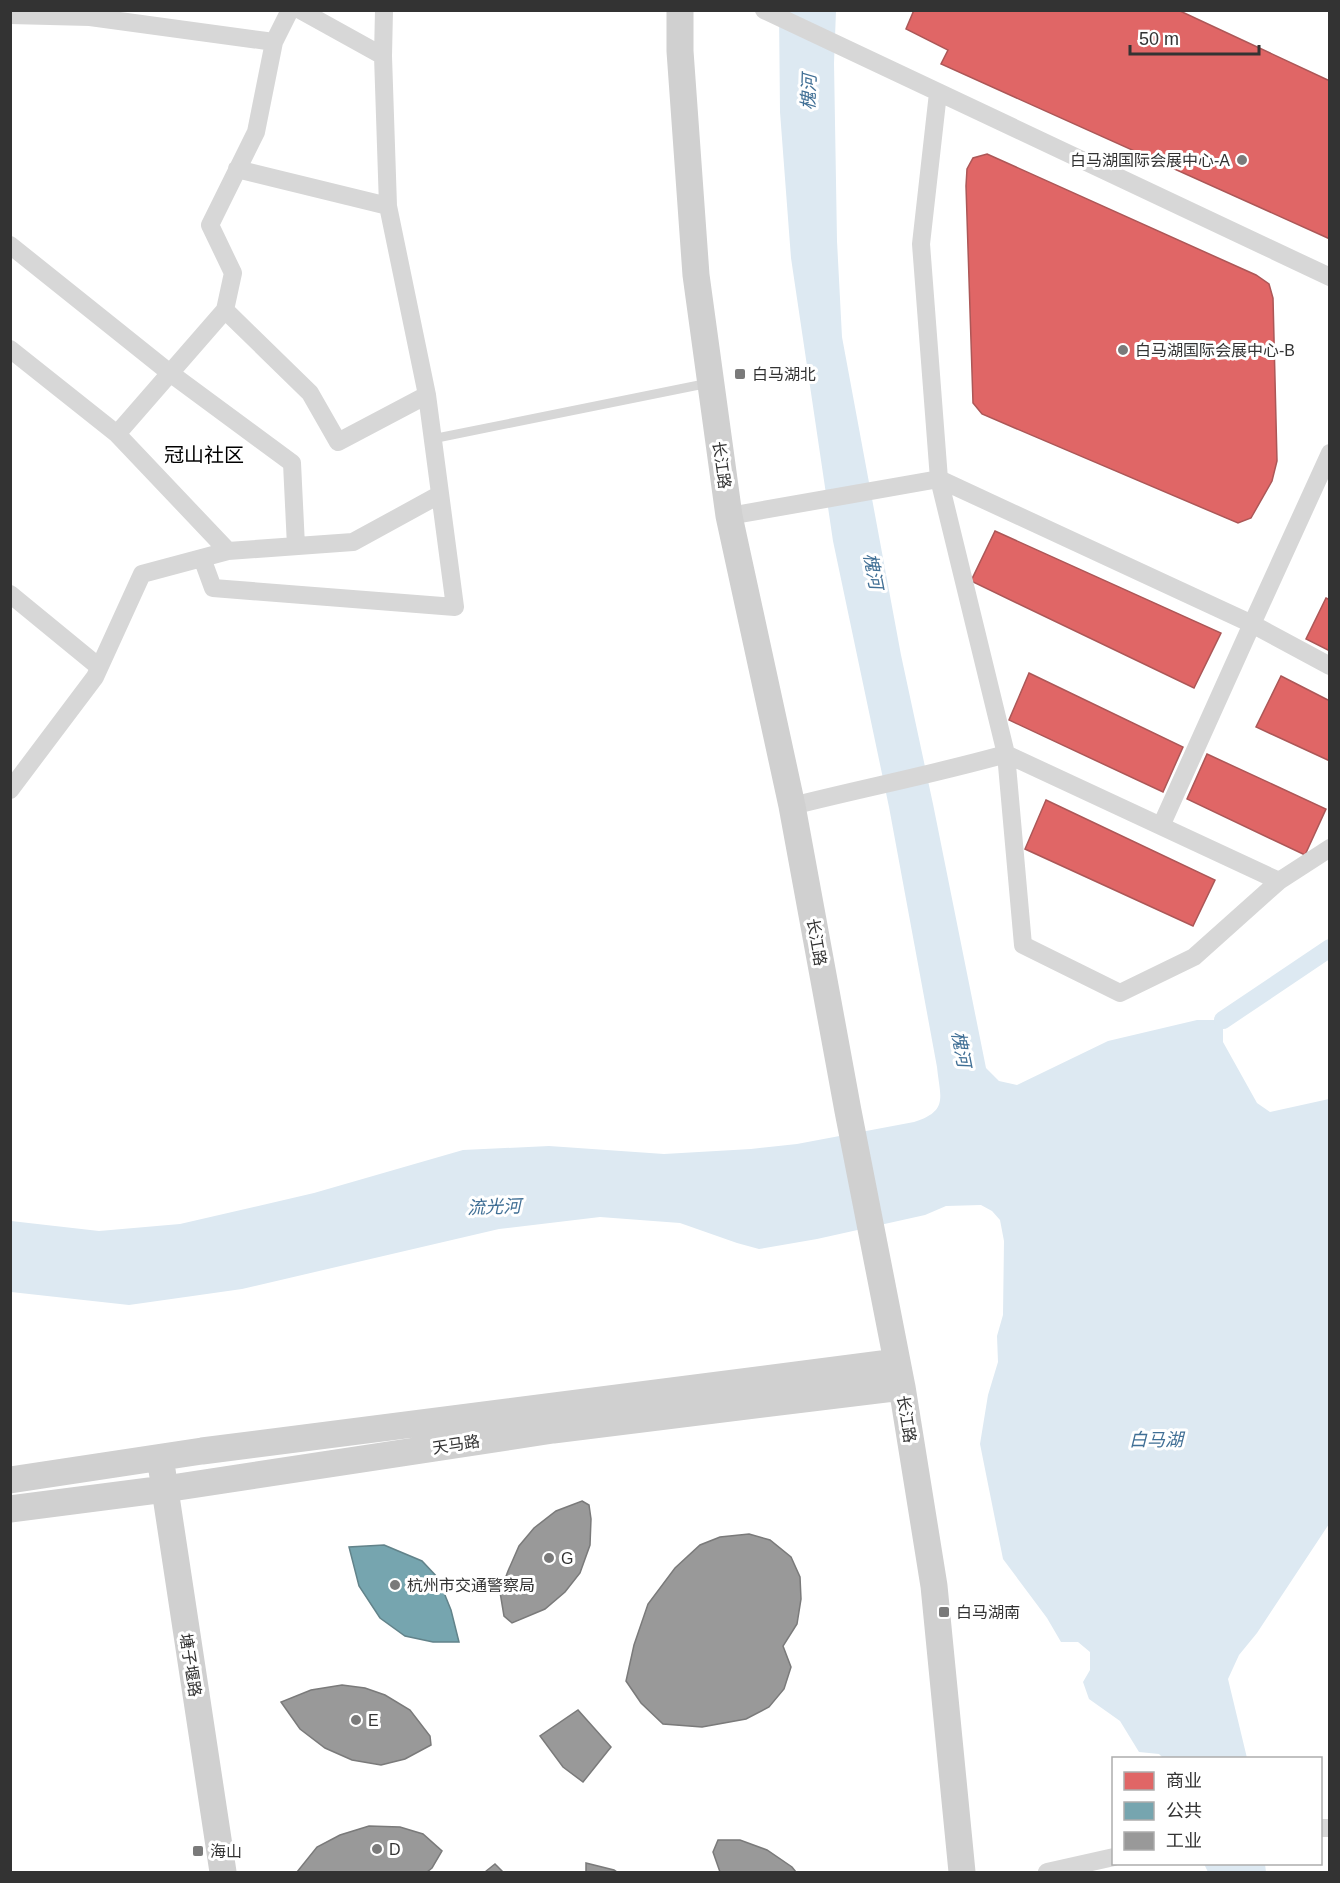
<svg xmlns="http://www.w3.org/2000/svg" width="1340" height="1883" font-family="Helvetica,'Noto Sans SC',sans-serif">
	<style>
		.water { fill: #dde9f2 }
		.shops { fill: #e06666; stroke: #ac5757; stroke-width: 1.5 }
		.public { fill: #76a5af; stroke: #62838a; stroke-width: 1.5 }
		.industry { fill: #999; stroke: #7a7a7a; stroke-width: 1.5 }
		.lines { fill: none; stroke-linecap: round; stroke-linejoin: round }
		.canal { stroke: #dde9f2; stroke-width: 18 }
		.lane { stroke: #d7d7d7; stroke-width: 9 }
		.street { stroke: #d7d7d7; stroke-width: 18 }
		.secondary { stroke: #d0d0d0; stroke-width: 27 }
		.poi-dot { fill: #7a7a7a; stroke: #fff; stroke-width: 2 }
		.labels { text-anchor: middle; stroke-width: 6; stroke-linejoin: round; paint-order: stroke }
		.poi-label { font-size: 16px; fill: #333; stroke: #fff; text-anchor: start }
		.street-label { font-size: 16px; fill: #333; stroke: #fff }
		.water-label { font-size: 18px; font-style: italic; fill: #406f95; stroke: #fff }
		.quarter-label { font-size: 20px; fill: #000; stroke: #fff }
	</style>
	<rect width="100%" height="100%" fill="#fff"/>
	<path class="water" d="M779,11H836L834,63L837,241L842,337L901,655L933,804L986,1068L999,1081L1017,1085L1108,1041L1197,1020H1223V1042L1257,1103L1270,1112L1329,1099V1524L1257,1633L1239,1655L1228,1679L1247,1758H1163L1159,1754L1139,1752L1120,1721L1089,1699L1083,1682L1090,1670V1652L1078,1642H1061L1047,1618L1003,1559L980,1444L988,1395L998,1362L997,1336L1003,1315L1004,1241L1000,1220L992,1211L981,1205L946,1206L925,1215L817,1239L759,1249L737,1243L680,1223L600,1217L499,1229L242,1289L129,1305L11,1292V1221L99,1231L180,1224L314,1193L463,1150L549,1146L664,1154L751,1149L797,1144L914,1122C949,1111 940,1097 937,1067L889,807L833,541L791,258L780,112Z
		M1204,1864H1265L1266,1872H1208Z"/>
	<path class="shops" d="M914,10H1178L1330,81V239L941,64L948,50L906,29Z
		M987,154L1256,275L1269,284L1273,298L1277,461L1272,481L1251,518L1238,523L982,414L973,403L966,186L967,169L973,158Z
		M995,531L1221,633L1194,688L971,581Z
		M1326,598L1330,600V651L1306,639Z
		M1029,673L1183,747L1163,792L1009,720Z
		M1281,676L1330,701V761L1256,727Z
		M1207,754L1326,809L1305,855L1187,799Z
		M1046,800L1215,880L1193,926L1025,849Z"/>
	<path class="public" d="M384,1545L422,1561L438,1578L451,1610L459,1642H433L405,1636L380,1618L359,1586L349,1547Z"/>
	<path class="industry" d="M582,1501L589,1505L591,1519L590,1545L580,1573L565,1592L545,1609L512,1623L504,1616L500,1592L508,1571L519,1546L534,1528L556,1511Z
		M749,1534L770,1540L791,1557L800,1577L801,1599L797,1624L783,1646L791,1667L784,1689L769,1707L746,1719L702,1727L663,1724L641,1703L626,1681L634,1645L648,1604L675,1568L700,1545L720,1537Z
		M342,1685L365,1688L385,1695L410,1710L430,1736L431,1745L405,1759L381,1765L352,1760L325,1748L300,1729L281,1702L311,1690Z
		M578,1710L611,1747L583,1782L563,1767L540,1736Z
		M369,1826L400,1827L423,1834L442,1851L432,1868L427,1872H297L317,1847L340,1835Z
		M718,1840H740L767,1850L792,1867L796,1872H720L713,1852Z
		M586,1863L614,1870L617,1872H586Z
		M495,1864L503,1872H485Z"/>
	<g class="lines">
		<path class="canal" d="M1223,1020L1330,948"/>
		<path class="lane" d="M432,439L709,383"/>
		<path class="street" d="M300,10L383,56
			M764,10L1330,277
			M10,15L90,17L274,42L290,10
			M938,93L921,244L939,479L1006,754L1023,945L1120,993L1194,957L1279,881L1330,848
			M237,169L388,206
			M10,245L170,373L292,463L296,546
			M225,310L310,393L338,442L427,395
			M10,349L117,434L228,551
			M117,434L225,310L233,273L210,225L256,132L274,42
			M729,516L939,479L1252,624L1330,453
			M202,558L213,588L455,607L427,395L388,206L383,56L384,10
			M10,594L99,667
			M10,790L95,677L142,574L228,551L353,542L439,495
			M792,806C863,788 935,774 1006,754L1279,881
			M1161,826L1252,624L1330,666
			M1320,1828H1330
			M1047,1872L1114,1857"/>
		<path class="secondary" d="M680,10V51L696,275L729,516L792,806L848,1111L902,1387L934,1586L962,1872
			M162,1470L223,1872
			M10,1480L202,1451L897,1362
			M10,1509L165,1489L553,1430L902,1387"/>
	</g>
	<g class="poi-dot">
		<circle cx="1242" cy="160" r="6"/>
		<circle cx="1123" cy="350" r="6"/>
		<rect x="734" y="368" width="12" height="12" rx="3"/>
		<circle cx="549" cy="1558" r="6"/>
		<circle cx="395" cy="1585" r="6"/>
		<rect x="938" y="1606" width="12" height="12" rx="3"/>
		<circle cx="356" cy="1720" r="6"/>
		<circle cx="377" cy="1849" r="6"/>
		<rect x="192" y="1845" width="12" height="12" rx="3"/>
	</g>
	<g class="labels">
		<g class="poi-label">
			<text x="1230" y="166" text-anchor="end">白马湖国际会展中心-A</text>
			<text x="1135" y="356">白马湖国际会展中心-B</text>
			<text x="752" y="380">白马湖北</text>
			<text x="561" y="1564">G</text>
			<text x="407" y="1591">杭州市交通警察局</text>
			<text x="956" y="1618">白马湖南</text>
			<text x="368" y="1726">E</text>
			<text x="389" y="1855">D</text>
			<text x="210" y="1857">海山</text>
		</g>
		<g class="street-label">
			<text transform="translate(722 465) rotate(82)" y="6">长江路</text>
			<text transform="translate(817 942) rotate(80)" y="6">长江路</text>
			<text transform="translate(907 1419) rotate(81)" y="6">长江路</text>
			<text transform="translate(456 1444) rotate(-9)" y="6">天马路</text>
			<text transform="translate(191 1665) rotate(81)" y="6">塘子堰路</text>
		</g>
		<g class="water-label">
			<text transform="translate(809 92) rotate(-88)" y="6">槐河</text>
			<text transform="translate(873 571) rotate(79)" y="6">槐河</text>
			<text transform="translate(961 1049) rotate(79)" y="6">槐河</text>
			<text transform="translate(494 1207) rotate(-2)" y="6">流光河</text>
			<text x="1156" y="1446">白马湖</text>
		</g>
		<g class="quarter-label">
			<text x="204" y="462">冠山社区</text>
		</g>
	</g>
	<rect width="1340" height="1883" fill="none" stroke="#333333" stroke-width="24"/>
	<rect x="1112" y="1757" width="210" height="108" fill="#ffffff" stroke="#adadad" stroke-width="1.5"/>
	<rect x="1124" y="1772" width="30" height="18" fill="#e06666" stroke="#adadad" stroke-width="1.5"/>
	<text x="1166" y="1787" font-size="18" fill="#333333">商业</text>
	<rect x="1124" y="1802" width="30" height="18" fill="#76a5af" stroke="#adadad" stroke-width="1.5"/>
	<text x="1166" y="1817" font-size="18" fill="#333333">公共</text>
	<rect x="1124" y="1832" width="30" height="18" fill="#999999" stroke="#adadad" stroke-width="1.5"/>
	<text x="1166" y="1847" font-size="18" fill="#333333">工业</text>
	<path d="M1130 45v9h129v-9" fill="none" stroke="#333333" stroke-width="3"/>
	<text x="1139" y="45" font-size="18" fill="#333333" stroke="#ffffff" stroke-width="4.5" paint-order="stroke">50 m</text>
</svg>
